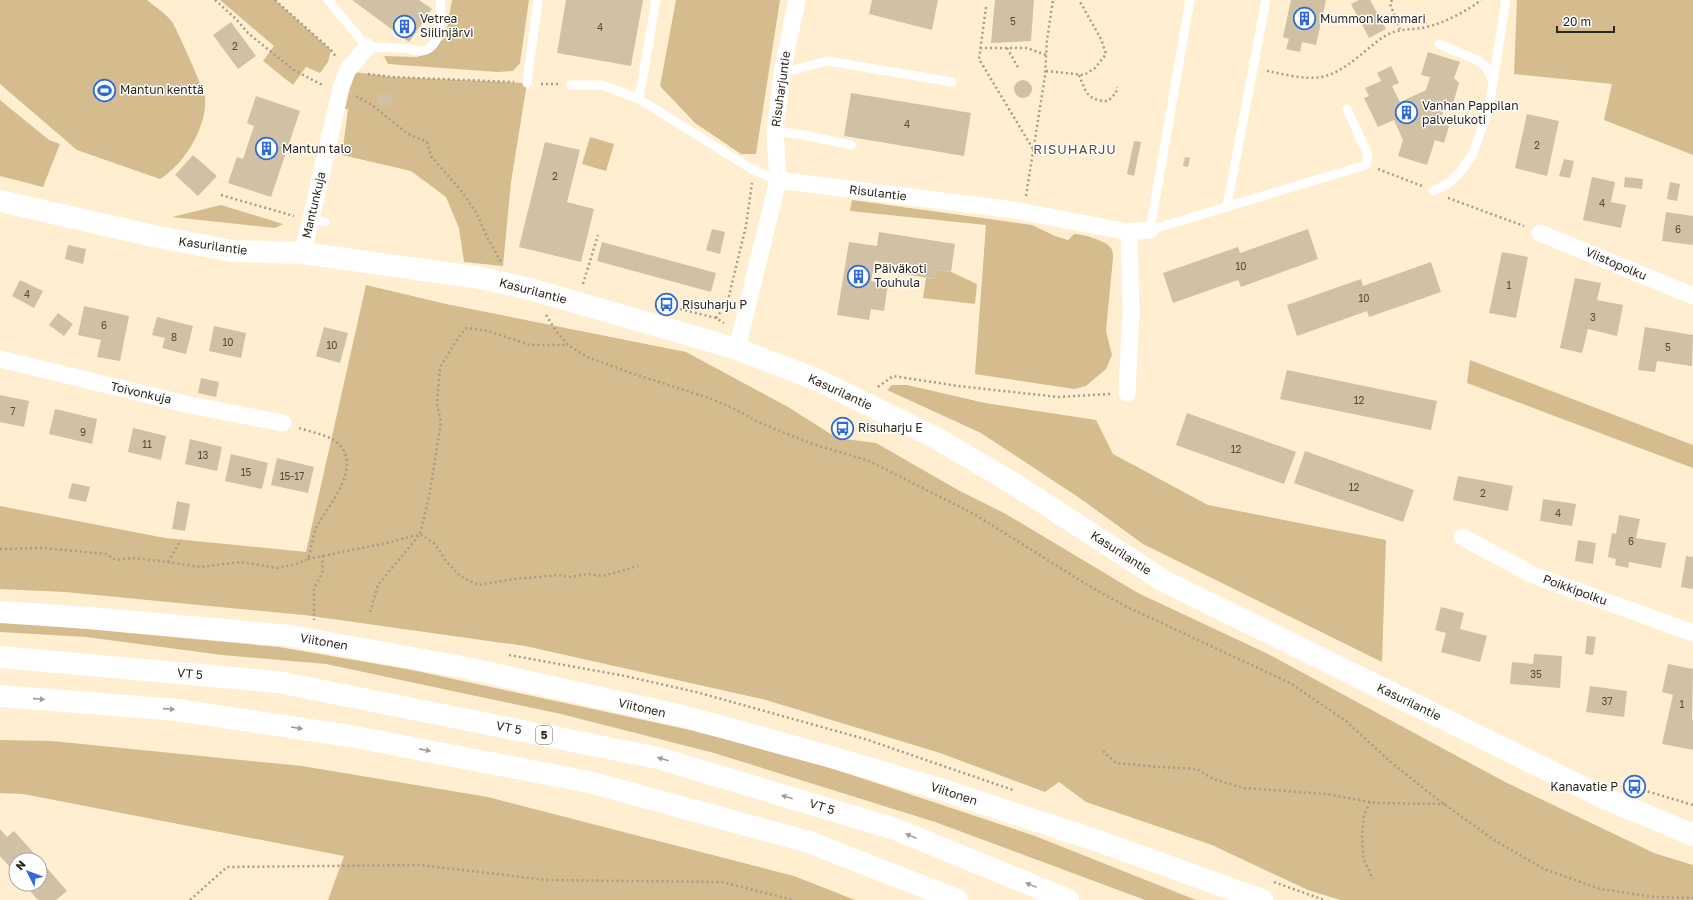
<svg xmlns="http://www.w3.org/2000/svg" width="1693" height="900" font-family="'Golos Text',sans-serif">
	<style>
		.green { fill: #d4bc8f }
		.building { fill: #d0c0a4 }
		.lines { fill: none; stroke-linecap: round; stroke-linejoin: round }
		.path { stroke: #a99c86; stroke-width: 2.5; stroke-dasharray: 2 3; stroke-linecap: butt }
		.lane { stroke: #fff; stroke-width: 9 }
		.street { stroke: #fff; stroke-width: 17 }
		.secondary { stroke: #fff; stroke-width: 22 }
		.highway { stroke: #fff; stroke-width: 22 }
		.oneway { fill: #a09d98 }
		.labels { text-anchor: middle; stroke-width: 3; stroke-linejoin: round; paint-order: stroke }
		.number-label { font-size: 10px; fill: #554c3d }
		.shield { fill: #fff; stroke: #6b675f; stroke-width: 1 }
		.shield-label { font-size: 11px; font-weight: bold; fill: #2c261b }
		.poi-label { font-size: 12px; fill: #2c261b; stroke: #fff; text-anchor: start }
		.street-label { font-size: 12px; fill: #2c261b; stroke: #fff }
		.neighbourhood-label { font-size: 13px; letter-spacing: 1px; fill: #61533a; stroke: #fff }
	</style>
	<rect width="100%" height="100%" fill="#ffeed0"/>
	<path class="green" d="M0,0H147C155,7 166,13 172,22C176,27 205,92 205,97C208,126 184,165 160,179L77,150L0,84Z
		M220,0H275L331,50L328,62L320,73L306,67L293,85L263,61L274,46Z
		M452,0H529L520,63L513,71L497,72L388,64L384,56L417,57L433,51L446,35Z
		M676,0H780L756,154H741L695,123L660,86Z
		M1517,0H1693V155L1604,120L1612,84L1514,74Z
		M347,71L392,77L527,83L511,182L503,266L464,262L459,228L446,197L411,171L342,155L348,109H336Z
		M0,100L49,140L60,144L43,187L0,176Z
		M590,137L614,144L606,171L582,164Z
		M852,200L1032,225L1055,236L1068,240L1074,234C1083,234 1107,241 1111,248C1113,251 1113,256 1113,258L1106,331L1112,355L1106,369L1086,386L1074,389L975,374L986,225L850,211Z
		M221,205L283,224L275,228L172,217Z
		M936,270L951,272L977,284L975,304L923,298L926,278L934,279Z
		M366,285L446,304L686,352L788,407L837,438L876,443L958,490L1006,514L1138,593L1268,654L1505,782L1654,853L1693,865V900H1340L1308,890L1212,845L1086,802L1059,782L1045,792L940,753L766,700L525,646L304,615L65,592L0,589V506L165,538L306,552Z
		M1470,360L1693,445V468L1467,383Z
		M892,385H907L985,403L1096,420L1113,454L1208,505L1386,540L1382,662L1143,544L1081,499L981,433L887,390Z
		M0,621L279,647L412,670L690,730L807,760L1035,836L1196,900H1145L935,822L714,753L561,714L326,664L222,655L86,637L0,632Z
		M0,740L52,741L302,766L488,797L794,876L855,900H328L344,856L23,794L0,793Z"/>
	<path class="building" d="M352,0H419L432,9L409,42Z
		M566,0H643L631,66L557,53Z
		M872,0H938L932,30L869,14Z
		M995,0H1034L1031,41L991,43Z
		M1291,0H1326L1316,45L1302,42L1300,52L1286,49L1289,39L1283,37Z
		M1359,0H1370L1386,29L1369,38L1351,4Z
		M231,22L256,56L238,69L213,35Z
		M1428,52L1460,62L1454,78L1459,83L1452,107L1445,105L1440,123L1449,126L1444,143L1435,140L1427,165L1398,156L1403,140L1394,120L1378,127L1364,98L1369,96L1365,88L1381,81L1377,73L1391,66L1399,83L1392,86L1400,102L1426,90L1430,77L1421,75Z
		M1014 89a9 9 0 1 1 18 0a9 9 0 1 1-18 0Z
		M379,93L393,95L391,106L377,104Z
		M851,93L971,113L964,156L844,136Z
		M256,96L300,111L271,197L228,183L237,157L243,159L254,126L247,123Z
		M1527,114L1559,121L1547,176L1515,168Z
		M1134,141L1141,142L1134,176L1127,174Z
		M545,142L580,150L567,202L594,209L581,262L519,247Z
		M193,155L217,176L198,196L175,175Z
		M1185,157L1190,158L1188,167L1183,166Z
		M1564,159L1574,161L1570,178L1559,176Z
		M1592,177L1615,182L1611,202L1626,205L1621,228L1583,220Z
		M1625,177L1643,179L1642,189L1624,187Z
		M1670,182L1680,184L1677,201L1667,199Z
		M1666,212L1693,216V245L1662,241Z
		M712,229L725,232L720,254L706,250Z
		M1308,229L1318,259L1241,287L1238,280L1173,303L1163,273L1238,247L1240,253Z
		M879,232L955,244L951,272L936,270L934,279L904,274L902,266L875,261L871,281L888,284L884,311L871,309L869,320L837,315L849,242L877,246Z
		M602,242L716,273L711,292L597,261Z
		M68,245L86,249L83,264L65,259Z
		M1502,252L1528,257L1516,318L1489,313Z
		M1431,262L1441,292L1369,317L1367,311L1297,336L1287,305L1361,279L1363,286Z
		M1575,278L1601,283L1597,300L1623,305L1617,336L1588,329L1582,353L1560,348Z
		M20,280L43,291L34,308L12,296Z
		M84,306L129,316L120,361L97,357L101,340L78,335Z
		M58,313L73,324L64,336L49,325Z
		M157,317L193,326L186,354L162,348L165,338L152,335Z
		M214,326L246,333L241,358L209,351Z
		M324,327L348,333L340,363L316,356Z
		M1645,327L1693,335L1692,366L1657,361L1655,372L1638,370Z
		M1287,370L1437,401L1431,430L1280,399Z
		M201,378L219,382L216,397L198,393Z
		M0,395L29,401L24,427L0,422Z
		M55,409L97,419L92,444L49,434Z
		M1187,413L1296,452L1284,484L1176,445Z
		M133,428L166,436L161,460L128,452Z
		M190,439L222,447L217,471L185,464Z
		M1305,451L1414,490L1403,522L1294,483Z
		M231,454L268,463L262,489L225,481Z
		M277,458L314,467L308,493L271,485Z
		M1458,476L1513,486L1508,511L1453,500Z
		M72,483L90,487L86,502L68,498Z
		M1543,499L1576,504L1572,526L1540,521Z
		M177,501L190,504L185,531L172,529Z
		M1619,515L1640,519L1636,538L1666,543L1661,568L1629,562L1628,568L1615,565L1616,559L1608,557L1612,533L1616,534Z
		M1578,540L1596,543L1593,564L1575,561Z
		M1686,556L1693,557V589L1681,587Z
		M1441,607L1464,613L1460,629L1487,636L1480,662L1441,652L1446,633L1435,630Z
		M1587,636L1596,637L1593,655L1585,654Z
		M1534,654L1562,656L1560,688L1510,684L1512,662L1533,664Z
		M1668,664L1693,669L1692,720H1693V750L1662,744L1673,695L1662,692Z
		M1590,686L1627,691L1624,717L1586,712Z
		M0,829L7,837L14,831L40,860H16V874L0,856Z
		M40,860L67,891L56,900H38L24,884H40Z"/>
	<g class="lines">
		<path class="path" d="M215,0L236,19L248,33L280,59L294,70L324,86
			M275,0L331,50L336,57
			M1392,0L1390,4L1400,29
			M986,7L979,59L1033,149
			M980,48H1027L1046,55
			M1007,48L1019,69
			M1046,71L1084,75L1095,68L1106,54L1101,39L1079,0
			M1267,71C1284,74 1304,80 1321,77C1345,73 1366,48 1385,36C1400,27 1411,31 1426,27C1442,24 1469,10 1481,0
			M368,74L392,77L514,82
			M1079,75C1086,92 1087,101 1108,101L1116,93L1117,87
			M541,84H558
			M356,96L372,105L408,134L427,142L431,156L463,193L477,214L485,233L501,262
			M1378,169L1422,186
			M221,195L294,216
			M1026,196L1045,76L1047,40L1053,0
			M1448,198L1524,226
			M583,284L598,235
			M656,303L716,318L724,323
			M546,315L556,331L568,345L587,357L634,374L709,398L735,409L758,422L810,443L869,461L974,514L1086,584L1123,605L1290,683L1346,721L1392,763L1433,796L1494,840L1544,869L1600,889L1654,897L1693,898
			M716,318L727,304L746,226L752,183
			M878,387L893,376L958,386L1058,397L1110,394
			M0,549L44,548L106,554L116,560L133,558L168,562L201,567L241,562L278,568L296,564L308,559C312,548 312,536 317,526C330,503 366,463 334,440C326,435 308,431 299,428
			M323,556L391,542L420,534L429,497L441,422L437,405L440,367L458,338L466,328L488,331L530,345H568
			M308,559L323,556L322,573L314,589V620
			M168,562L181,540
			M370,612L378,585L420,534L435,544L446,561L460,576L478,585L514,579L560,575L570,577L588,574L603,576L638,566
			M509,655L625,676L696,692L865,739L1013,790
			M1103,751L1116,763L1159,767L1197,769L1213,779L1243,788L1326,794L1376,803L1445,804
			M1643,790L1693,805
			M1370,802L1364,816L1362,833L1363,858L1373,879
			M1274,882L1324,900
			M190,900L227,867L421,865L546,880L722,882L793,900"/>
		<path class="lane" d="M328,0L367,47C381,48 396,47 410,49C414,49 419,52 422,51C442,48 442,15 440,0
			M1190,0L1150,230L1366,165L1368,155L1347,109
			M1439,44L1479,61L1486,67L1493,81
			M782,73L828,61L952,82
			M527,83L538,0
			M571,85H602L639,99L753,170L778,180
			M639,99L656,0
			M775,131L803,135L851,145
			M1433,191L1449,183L1460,172L1473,154L1489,107L1506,0
			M1227,206L1266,0
			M310,220L325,222"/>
		<path class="street" d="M778,180L775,131L782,73L797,0
			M1540,233L1693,296
			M303,253L341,88L347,71L367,47
			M737,349L778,180L1013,210L1129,232L1150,230
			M0,359L190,405L283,423
			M1127,393L1131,312L1129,232
			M1462,537L1533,575L1693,633"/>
		<path class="secondary" d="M0,201L153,236L232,251L303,253L481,278L530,289L737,349L820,381L938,439L1019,487L1164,581L1600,796L1693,835
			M0,612L90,618L291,636L467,668L682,716L824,755L936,788L1098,841L1262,900"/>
		<path class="highway" d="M0,657L278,682L658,758L895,829L1068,900
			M0,696L177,710L350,736L589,782L809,842L957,900"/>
	</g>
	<defs><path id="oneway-solid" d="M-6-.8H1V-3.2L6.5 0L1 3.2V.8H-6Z"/></defs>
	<g class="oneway">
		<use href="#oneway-solid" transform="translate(39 699) rotate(4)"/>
		<use href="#oneway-solid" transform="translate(169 709) rotate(4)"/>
		<use href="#oneway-solid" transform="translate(297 728) rotate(9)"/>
		<use href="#oneway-solid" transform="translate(425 750) rotate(11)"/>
		<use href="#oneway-solid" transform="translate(663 759) rotate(-164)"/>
		<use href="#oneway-solid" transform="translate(787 797) rotate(-163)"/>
		<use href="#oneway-solid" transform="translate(911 836) rotate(-158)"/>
		<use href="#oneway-solid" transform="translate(1031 885) rotate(-158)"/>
	</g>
	<defs>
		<symbol id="building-ring" viewBox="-11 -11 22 22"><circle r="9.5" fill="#fff" stroke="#316ad8" stroke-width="1.5"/><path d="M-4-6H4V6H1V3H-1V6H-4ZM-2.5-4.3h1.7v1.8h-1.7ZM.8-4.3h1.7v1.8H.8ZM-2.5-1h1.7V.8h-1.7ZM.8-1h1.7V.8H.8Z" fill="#316ad8"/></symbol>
		<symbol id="stadium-ring" viewBox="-11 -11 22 22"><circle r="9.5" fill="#fff" stroke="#316ad8" stroke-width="1.5"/><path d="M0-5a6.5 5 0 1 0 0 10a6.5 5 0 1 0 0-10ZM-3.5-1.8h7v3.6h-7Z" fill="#316ad8"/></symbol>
		<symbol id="bus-ring" viewBox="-11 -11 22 22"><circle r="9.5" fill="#fff" stroke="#316ad8" stroke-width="1.5"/><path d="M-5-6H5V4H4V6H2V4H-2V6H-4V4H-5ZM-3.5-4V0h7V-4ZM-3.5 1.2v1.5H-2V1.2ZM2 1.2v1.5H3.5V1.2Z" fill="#316ad8"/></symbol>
	</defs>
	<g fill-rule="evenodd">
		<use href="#building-ring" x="1292" y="6" width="25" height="25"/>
		<use href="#building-ring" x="392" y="14" width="25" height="25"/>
		<use href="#stadium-ring" x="92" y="78" width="25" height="25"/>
		<use href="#building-ring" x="1394" y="100" width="25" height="25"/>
		<use href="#building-ring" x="254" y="136" width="25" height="25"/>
		<use href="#building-ring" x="846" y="264" width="25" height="25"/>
		<use href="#bus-ring" x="654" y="292" width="25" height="25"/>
		<use href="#bus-ring" x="830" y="416" width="25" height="25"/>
		<use href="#bus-ring" x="1622" y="774" width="25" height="25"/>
	</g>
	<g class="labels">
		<g class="number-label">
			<text x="1013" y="25">5</text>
			<text x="600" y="31">4</text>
			<text x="235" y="50">2</text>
			<text x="907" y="128">4</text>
			<text x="1537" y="149">2</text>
			<text x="555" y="180">2</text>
			<text x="1602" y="207">4</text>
			<text x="1678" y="233">6</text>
			<text x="1241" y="270">10</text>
			<text x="1509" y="289">1</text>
			<text x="27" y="298">4</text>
			<text x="1364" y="302">10</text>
			<text x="1593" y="321">3</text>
			<text x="104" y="329">6</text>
			<text x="174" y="341">8</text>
			<text x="228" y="346">10</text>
			<text x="332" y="349">10</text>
			<text x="1668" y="351">5</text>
			<text x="1359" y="404">12</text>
			<text x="13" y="415">7</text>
			<text x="83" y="436">9</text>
			<text x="147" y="448">11</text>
			<text x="1236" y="453">12</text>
			<text x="203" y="459">13</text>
			<text x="246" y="476">15</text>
			<text x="292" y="480">15-17</text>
			<text x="1354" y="491">12</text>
			<text x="1483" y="497">2</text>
			<text x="1558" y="517">4</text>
			<text x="1631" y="545">6</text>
			<text x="1536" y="678">35</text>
			<text x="1607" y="705">37</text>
			<text x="1682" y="708">1</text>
		</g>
		<rect class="shield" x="536" y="726" width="16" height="18" rx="3"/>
		<g class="shield-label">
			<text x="544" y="739">5</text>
		</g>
		<g class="poi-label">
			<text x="420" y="23">Vetrea<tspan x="420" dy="14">Siilinjärvi</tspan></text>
			<text x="1320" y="23">Mummon kammari</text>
			<text x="120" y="94">Mantun kenttä</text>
			<text x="1422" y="110">Vanhan Pappilan<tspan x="1422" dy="14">palvelukoti</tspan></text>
			<text x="282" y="153">Mantun talo</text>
			<text x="874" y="273">Päiväkoti<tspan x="874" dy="14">Touhula</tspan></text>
			<text x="682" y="309">Risuharju P</text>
			<text x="858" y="432">Risuharju E</text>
			<text x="1618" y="791" text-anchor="end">Kanavatie P</text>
		</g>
		<g class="street-label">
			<text transform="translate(781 89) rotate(-82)" y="4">Risuharjuntie</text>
			<text transform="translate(878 193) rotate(7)" y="4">Risulantie</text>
			<text transform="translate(314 205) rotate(-77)" y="4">Mantunkuja</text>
			<text transform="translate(213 246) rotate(8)" y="4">Kasurilantie</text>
			<text transform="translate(1616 264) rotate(23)" y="4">Viistopolku</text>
			<text transform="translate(533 291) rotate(15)" y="4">Kasurilantie</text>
			<text transform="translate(840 392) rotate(25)" y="4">Kasurilantie</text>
			<text transform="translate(141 393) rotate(13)" y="4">Toivonkuja</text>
			<text transform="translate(1121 553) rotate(33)" y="4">Kasurilantie</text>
			<text transform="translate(1575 590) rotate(20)" y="4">Poikkipolku</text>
			<text transform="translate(324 642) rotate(10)" y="4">Viitonen</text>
			<text transform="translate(190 674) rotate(5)" y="4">VT 5</text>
			<text transform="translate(1409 702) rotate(26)" y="4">Kasurilantie</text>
			<text transform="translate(642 708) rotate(13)" y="4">Viitonen</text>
			<text transform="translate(509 728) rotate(11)" y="4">VT 5</text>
			<text transform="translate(954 794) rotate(18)" y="4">Viitonen</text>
			<text transform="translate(822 807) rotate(17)" y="4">VT 5</text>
		</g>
		<g class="neighbourhood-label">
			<text x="1075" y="154">RISUHARJU</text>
		</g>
	</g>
	<g transform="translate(28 872) rotate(312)"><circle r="19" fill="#ffffff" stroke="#aba8a4"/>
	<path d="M0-3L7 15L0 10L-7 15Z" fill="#316ad8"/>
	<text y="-6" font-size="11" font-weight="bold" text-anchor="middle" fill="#2c261b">N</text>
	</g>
	<path d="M1557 26v6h57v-6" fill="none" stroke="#2c261b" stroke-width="2"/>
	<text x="1563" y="26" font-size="12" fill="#2c261b" stroke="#ffffff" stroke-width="3" paint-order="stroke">20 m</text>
</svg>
